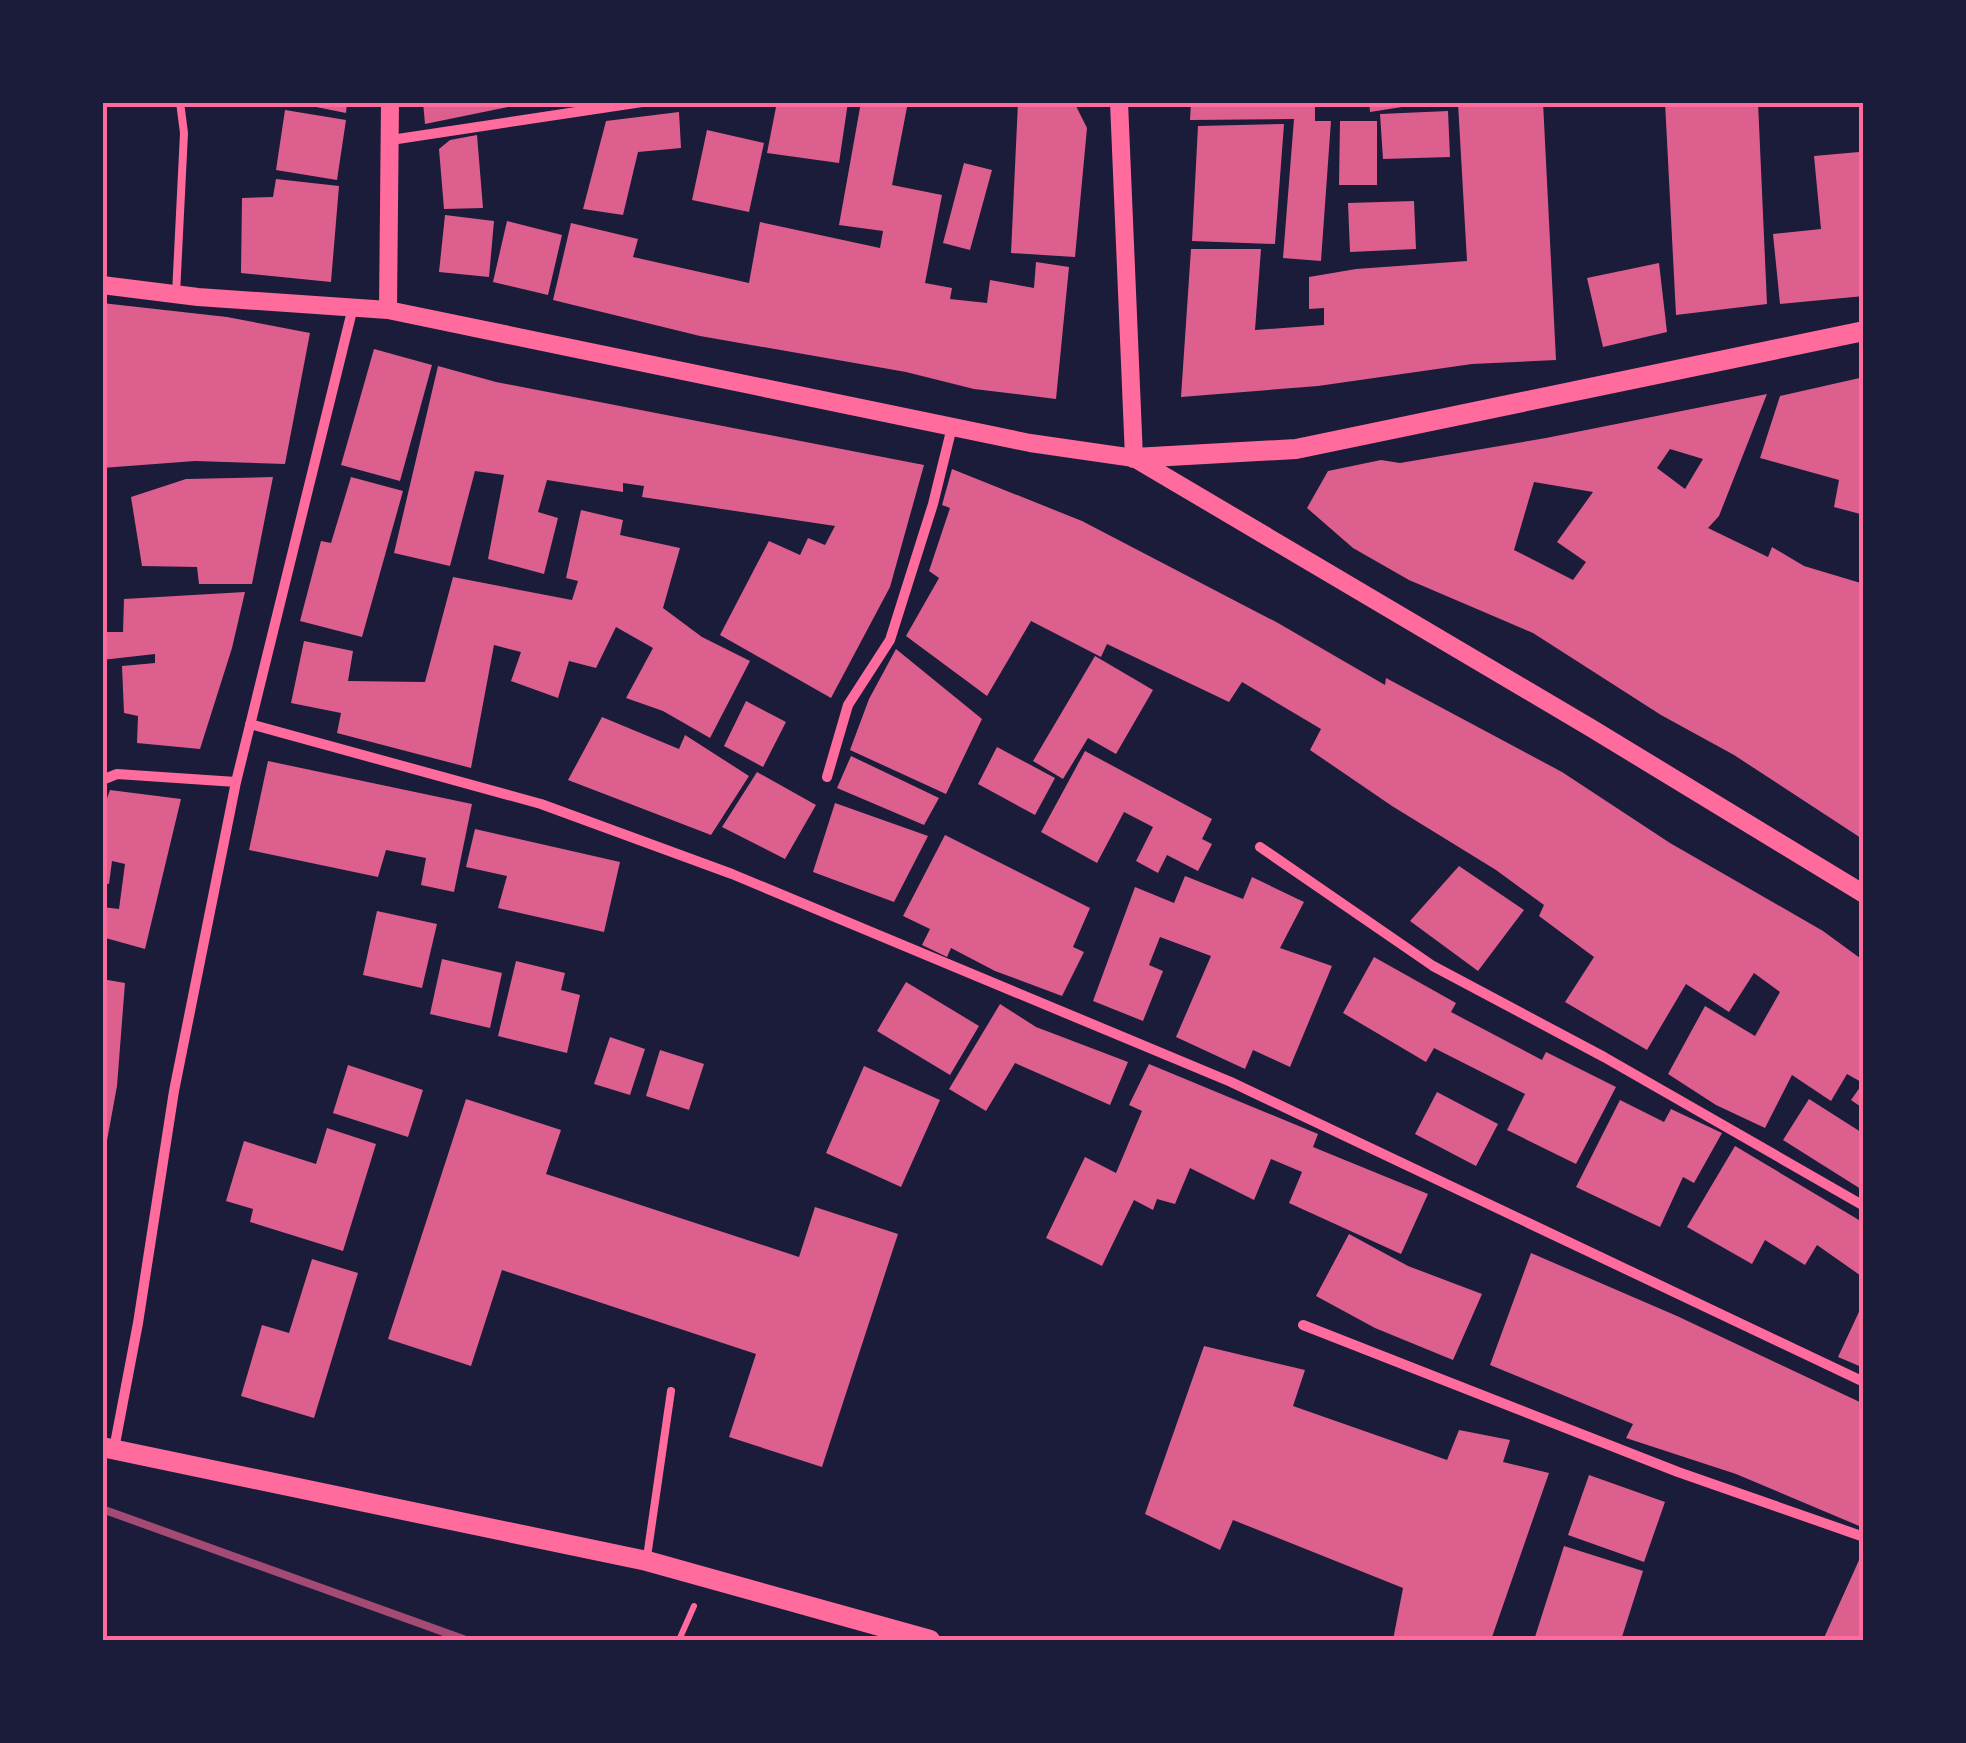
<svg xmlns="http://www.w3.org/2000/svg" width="1966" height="1743" font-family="'PT Serif',serif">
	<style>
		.building { fill: #dd5f8e; fill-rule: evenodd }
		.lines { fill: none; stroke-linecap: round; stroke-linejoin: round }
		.path { stroke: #ff6b9d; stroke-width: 6 }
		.service { stroke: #ff6b9d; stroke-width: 8 }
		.minor { stroke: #ff6b9d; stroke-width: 10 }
		.tertiary { stroke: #ff6b9d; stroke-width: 18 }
		.secondary { stroke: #ff6b9d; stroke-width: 20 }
		.rail { stroke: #a44b75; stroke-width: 8 }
		.neatline { fill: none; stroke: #ff6b9d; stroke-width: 4 }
	</style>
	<rect width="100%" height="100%" fill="#1b1b3a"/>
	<path class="building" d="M301,102H347L346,113L301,104Z
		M423,102H508V107L425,124Z
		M777,102H848L839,163L767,153Z
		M861,102H908L892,185L942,195L925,283L952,288L950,299L987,303L990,280L1034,288L1036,262L1069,267L1056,399L974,389L906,372L700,336L553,300L571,223L638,239L633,257L749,283L760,222L880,248L883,231L839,225Z
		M1018,102H1074L1087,128L1075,257L1011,253Z
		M1191,102H1315V121H1331L1321,261L1283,258L1294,119L1190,120Z
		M1369,102H1402V107L1370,112Z
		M1543,102L1556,360L1472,364L1318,386L1181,397L1191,249H1261L1255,330L1324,325V308L1309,309V277L1356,269L1467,261L1458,103Z
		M1665,102H1758L1767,304L1676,315Z
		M285,110L346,120L337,180L276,170Z
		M1448,111L1450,157L1383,159L1380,114Z
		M679,112L681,148L638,152L623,215L583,209L606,121Z
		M1340,121H1377V185H1339Z
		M1284,124L1275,244L1192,241L1198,126Z
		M707,130L764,143L749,212L692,200Z
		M477,135L483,208L444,209L439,149L450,140Z
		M1859,152L1864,194V296L1780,304L1773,234L1821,229L1814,156Z
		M964,163L992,170L970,250L943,243Z
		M276,179L339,186L331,282L241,273L242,198L273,197Z
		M1414,201L1416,249L1350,252L1348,203Z
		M445,215L494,221L489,277L439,272Z
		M507,221L562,235L548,295L493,282Z
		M1659,263L1667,332L1603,347L1587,278Z
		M102,303L227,317L310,333L285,464L195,461L102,468Z
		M374,349L432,365L400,481L341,465Z
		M438,366L496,382L924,465L890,587L831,698L720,635L769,541L800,555L808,538L825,545L835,526L642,497L644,486L623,483V492L547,480L538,512L558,518L544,574L488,559L504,475L475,471L450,566L394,553Z
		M1864,377V515L1834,507L1839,480L1760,458L1780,396Z
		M1767,394L1719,516L1708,528L1768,557L1772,547L1804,566L1864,584V840L1734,755L1661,715L1533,633L1409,580L1353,548L1307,508L1328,471L1381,460L1400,463L1546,438ZM1670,449L1703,459L1685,489L1657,468ZM1534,482L1593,492L1557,542L1586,562L1573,580L1514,550Z
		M952,469L1082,521L1278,623L1385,685L1386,678L1562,772L1670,843L1823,931L1864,961V1109L1851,1100L1863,1083L1847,1074L1831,1101L1792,1075L1765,1128L1716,1105L1668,1074L1705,1006L1755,1036L1780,992L1754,973L1729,1012L1686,984L1647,1050L1565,1002L1594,957L1539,916L1544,905L1496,870L1392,806L1310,750L1321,729L1242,682L1229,702L1107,644L1101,657L1031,621L987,696L906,636L939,578L929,571L950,508L942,505Z
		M273,477L252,584H199L197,567L142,566L131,497L186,479Z
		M351,477L403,491L362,637L300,621L321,541L331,543Z
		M581,510L623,520L620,535L680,548L663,608L702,637L750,661L710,738L663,711L626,698L653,648L616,627L596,668L569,661L558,698L511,681L521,652L494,645L471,768L337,733L341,713L291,703L304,641L353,651L348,681L425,682L453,577L572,600L578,581L566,578Z
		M245,592L232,648L200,749L137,743L138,716L124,713L122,666L155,663V654L102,660V632H123L124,599Z
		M896,649L982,719L946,794L850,750L869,699Z
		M1095,656L1153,690L1116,754L1088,738L1063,779L1033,761Z
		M746,701L786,722L763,767L724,746Z
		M602,717L679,749L685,735L749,776L711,835L568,780Z
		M997,747L1055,778L1035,815L978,784Z
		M1085,751L1212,819L1202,839L1212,844L1198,871L1167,855L1158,873L1136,861L1153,827L1124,812L1097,863L1041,832Z
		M851,756L939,798L924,825L837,788Z
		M268,761L472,804L454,892L421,885L426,858L386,850L378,877L249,850Z
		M757,772L816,805L785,859L722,827Z
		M110,790L181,799L145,949L102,937V907L119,909L125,864L112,861L109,884L102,883V812Z
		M835,803L928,836L894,902L813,872Z
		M475,829L620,862L604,932L498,908L507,876L466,867Z
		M945,835L1090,908L1073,947L1084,952L1062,996L995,971L951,948L947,957L922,945L930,929L903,916Z
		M1459,866L1524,910L1478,971L1410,921Z
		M1185,876L1243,899L1252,877L1304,902L1280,948L1332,966L1290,1067L1253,1050L1245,1069L1176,1037L1211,956L1160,937L1149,965L1163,971L1143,1021L1093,1001L1135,887L1174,903Z
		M377,911L437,924L422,988L363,975Z
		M1374,957L1456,1003L1451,1012L1542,1060L1546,1052L1616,1087L1576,1164L1507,1130L1525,1094L1434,1048L1426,1062L1343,1013Z
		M442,959L502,973L490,1028L430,1014Z
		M516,961L565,973L561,990L580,995L567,1053L498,1036Z
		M102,979L125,983L117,1086L104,1157Z
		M906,982L979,1026L950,1075L877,1031Z
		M1000,1004L1036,1027L1128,1062L1110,1105L1015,1063L986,1111L949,1089Z
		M610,1037L645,1049L630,1095L594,1084Z
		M660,1050L704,1064L689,1110L646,1096Z
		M1149,1064L1318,1134L1313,1147L1428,1194L1401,1254L1289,1203L1302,1172L1271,1159L1254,1200L1190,1168L1175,1204L1157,1199L1153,1210L1134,1200L1102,1266L1046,1238L1085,1157L1116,1173L1142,1111L1129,1105Z
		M348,1065L423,1090L408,1137L333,1113Z
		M864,1066L940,1100L901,1187L826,1153Z
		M1437,1092L1498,1124L1476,1166L1415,1134Z
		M466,1099L561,1130L546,1174L799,1257L815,1207L898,1234L822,1467L729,1437L756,1354L502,1270L471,1366L388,1339Z
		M1809,1099L1864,1134V1191L1783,1140Z
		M1620,1100L1664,1122L1671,1109L1722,1133L1694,1183L1683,1177L1660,1227L1576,1187Z
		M327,1128L376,1144L343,1251L250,1222L253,1209L226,1201L244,1141L316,1164Z
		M1735,1146L1864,1223V1278L1817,1245L1805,1265L1765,1240L1752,1264L1687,1227Z
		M1349,1234L1408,1266L1482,1294L1453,1360L1375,1328L1316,1296Z
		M1531,1253L1677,1316L1864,1404V1528L1736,1474L1626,1438L1633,1424L1490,1365Z
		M312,1259L358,1273L314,1418L241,1396L262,1325L289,1333Z
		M1864,1301V1368L1838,1357Z
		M1204,1346L1305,1370L1293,1406L1447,1460L1459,1430L1510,1440L1503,1462L1549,1473L1491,1640H1393L1403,1588L1233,1520L1220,1550L1145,1514Z
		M1589,1475L1665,1502L1644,1562L1568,1535Z
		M1564,1546L1643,1571L1621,1640H1534Z
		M1860,1558L1864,1560V1640H1823Z"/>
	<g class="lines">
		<path class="path" d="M679,1640L694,1606"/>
		<path class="service" d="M176,294L184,133L180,102
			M647,1557L671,1391"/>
		<path class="minor" d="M391,140L642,102
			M250,724L541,804L732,874L1231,1082L1864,1382
			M827,777L848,705L890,640L933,504L952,427
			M102,780L117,774L236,782
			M1260,847L1433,966L1604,1057L1864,1206
			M1303,1325L1678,1472L1864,1537
			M114,1449L138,1323L174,1091L236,782L353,307"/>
		<path class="tertiary" d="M1119,102L1134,458
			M102,285L198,297L388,310L1030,443L1134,458L1591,728L1864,894
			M388,310L390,102"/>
		<path class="secondary" d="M1134,458L1296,449L1864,331
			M102,1447L647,1561L930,1640"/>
		<path class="rail" d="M102,1509L466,1640"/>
	</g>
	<rect width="1966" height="1743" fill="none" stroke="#1b1b3a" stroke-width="210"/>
	<rect x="105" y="105" width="1756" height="1533" class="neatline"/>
</svg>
